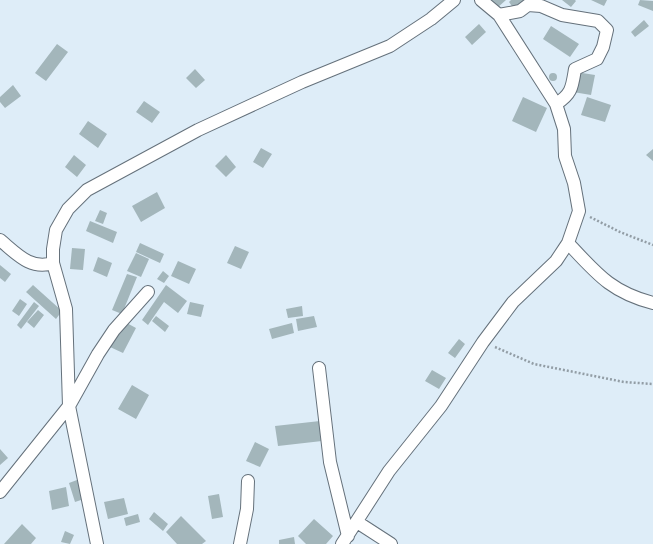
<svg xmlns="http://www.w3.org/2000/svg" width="653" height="544" font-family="'PT Sans Narrow',sans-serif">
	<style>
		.building { fill: #a3b6bb }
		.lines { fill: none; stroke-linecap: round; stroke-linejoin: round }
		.minor-casing { stroke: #65717b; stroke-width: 14 }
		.path { stroke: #929da5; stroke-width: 2.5; stroke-dasharray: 2 2; stroke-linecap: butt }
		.minor { stroke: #fff; stroke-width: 12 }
	</style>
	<rect width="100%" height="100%" fill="#deedf8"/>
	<path class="building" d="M491,0H506L497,8Z
		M511,0H526L514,9L509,2Z
		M562,0H575L576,1L571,7Z
		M591,0H607L604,6Z
		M640,0L653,1V11L638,5Z
		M644,20L649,26L635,37L631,32Z
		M479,24L486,32L472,45L465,37Z
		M551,26L579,44L570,57L543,39Z
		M57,44L68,52L46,81L35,73Z
		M195,69L205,80L196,88L186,78Z
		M576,72L595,75L591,95L573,92Z
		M549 77a4 4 0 1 1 8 0a4 4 0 1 1-8 0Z
		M13,85L21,96L5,108L0,102V97Z
		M523,97L547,108L536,132L512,121Z
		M587,97L611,105L605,122L581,115Z
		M144,101L160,112L152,123L136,112Z
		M88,121L107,134L98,148L79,134Z
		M261,148L272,154L263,168L253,162Z
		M653,149V161L646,155Z
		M74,155L86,165L77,177L65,167Z
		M226,155L236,167L226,177L215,166Z
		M157,192L165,208L141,222L132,206Z
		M100,210L107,213L103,224L95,221Z
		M90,221L117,232L113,243L86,231Z
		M140,243L164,254L160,263L136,252Z
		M235,246L249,252L241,269L227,263Z
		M72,248L85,249L83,270L70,269Z
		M136,253L149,259L141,277L127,271Z
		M98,257L112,263L107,277L93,271Z
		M178,261L196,269L189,284L171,276Z
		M0,265L11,274L5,282L0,278Z
		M163,271L169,276L164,283L157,279Z
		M127,274L137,277L122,314L112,310Z
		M33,285L62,311L56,319L26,292Z
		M166,285L187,301L178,313L164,302L148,325L142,320Z
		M20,299L27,304L19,316L12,311Z
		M34,302L39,306L21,329L17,325Z
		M190,302L204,305L201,317L187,314Z
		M302,306L303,316L288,318L286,309Z
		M38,310L44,315L34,328L27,322Z
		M156,316L169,326L165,332L152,321Z
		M314,316L317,327L298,331L296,319Z
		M123,321L136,328L123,353L110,347Z
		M292,323L294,333L272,339L269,329Z
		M459,339L465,344L455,358L448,353Z
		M432,370L446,378L439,389L425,381Z
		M132,385L149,395L136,419L118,409Z
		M320,421L322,441L278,446L275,426Z
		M255,442L269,449L260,467L246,461Z
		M0,449L8,458L0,465Z
		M77,480L84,499L75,502L69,483Z
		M66,487L69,506L52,510L49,491Z
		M219,494L223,517L212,519L208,496Z
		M124,498L128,514L108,519L104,502Z
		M154,512L168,524L163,531L149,519Z
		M138,514L140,522L126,526L124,518Z
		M181,516L206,541L202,544H177L166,532Z
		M314,519L333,536L326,544H306L298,536Z
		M22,524L36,538L31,544H4Z
		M65,531L74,535L70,544L61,542Z
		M294,537L295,544H279V540Z"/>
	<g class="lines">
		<defs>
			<path id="minor" d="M499,15L520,11L528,5L541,6L562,15L598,21L607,30L603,47L597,59L575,69C572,87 572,94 556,104
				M0,240C17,254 30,270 53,263V249L56,230L68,209L87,190L198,130L302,82L390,46L431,19L454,0
				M568,243C597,274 611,292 653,303
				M319,368L330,462L348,536
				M0,492L69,406L66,309L53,263
				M357,522L391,544
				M97,544L69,406L98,354L114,330L148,292
				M240,544L247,509L248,481
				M342,544L389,471L441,406L483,342L513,302L556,261L568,243L579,211L574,183L565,156L564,129L556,104L499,15L481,0"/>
		</defs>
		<use href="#minor" class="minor-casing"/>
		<path class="path" d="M590,217L620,232L653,245
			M495,347L534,364L624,382L653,384"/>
		<use href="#minor" class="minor"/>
	</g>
</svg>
